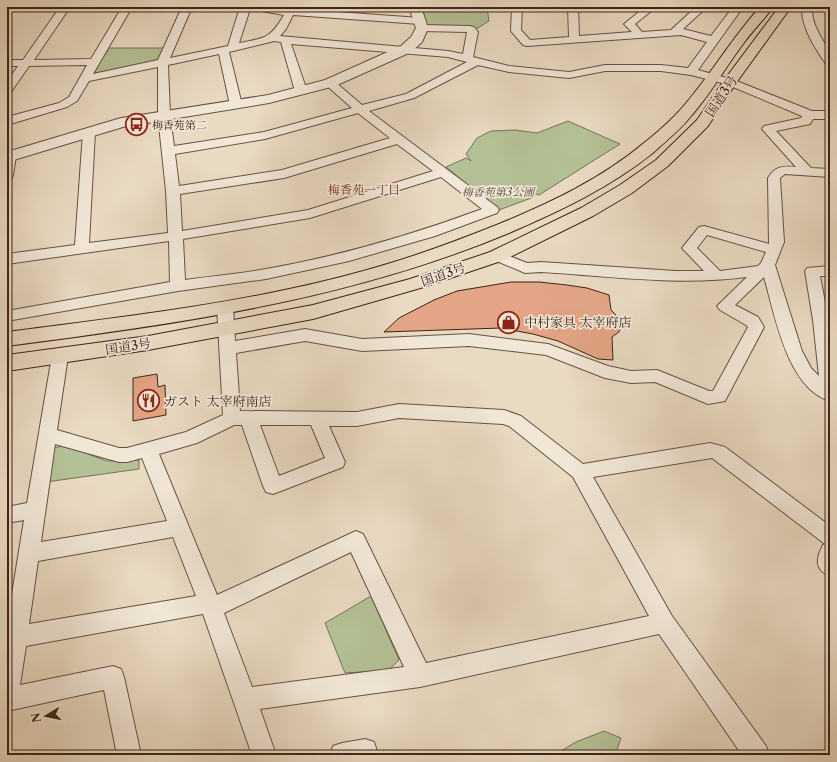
<svg xmlns="http://www.w3.org/2000/svg" width="837" height="762" font-family="'Libre Caslon Text','Noto Serif JP',serif">
	<style>
		.green { fill: #b4c095; stroke: #787257 }
		.building { fill: #e3a585; stroke: #3d2419 }
		.lines { fill: none; stroke-linecap: round; stroke-linejoin: round }
		.minor-casing { stroke: #685243; stroke-width: 2 }
		.tertiary-casing { stroke: #685243; stroke-width: 2 }
		.trunk-casing { stroke: #3d2419; stroke-width: 2 }
		.minor { fill: #f1e7d7; fill-rule: evenodd }
		.tertiary { fill: #f1e7d7; fill-rule: evenodd }
		.trunk { fill: #e9dac2; fill-rule: evenodd }
		.labels { text-anchor: middle; stroke-width: 3.5; stroke-linejoin: round; paint-order: stroke }
		.far-poi-label { font-size: 11px; fill: #3d2419; stroke: #f1e7d7; text-anchor: start }
		.far-park-label { font-size: 11px; font-style: italic; fill: #5b4b38; stroke: #f1e7d7 }
		.far-neighbourhood-label { font-size: 12px; fill: #7a1f14; stroke: #f1e7d7 }
		.street-label { font-size: 13px; fill: #3d2419; stroke: #f1e7d7 }
		.poi-label { font-size: 13px; fill: #3d2419; stroke: #f1e7d7; text-anchor: start }
	</style>
	<rect width="100%" height="100%" fill="#e9dac2"/>
	<filter id="stains"><feTurbulence type="fractalNoise" baseFrequency=".005" numOctaves="4"/><feColorMatrix values="0 0 0 0 .2 0 0 0 0 .09 0 0 0 0 .02 0 0 0 .5 -.17"/></filter>
	<radialGradient id="worn" r=".72"><stop offset=".6" stop-color="#630" stop-opacity="0"/><stop offset="1" stop-color="#630" stop-opacity=".3"/></radialGradient>
	<path class="green" d="M422,7H487L489,21L478,28H427Z
		M109,48H165L161,60L99,74L93,72Z
		M568,121L620,144L539,195L526,191L534,197L499,210L446,167L466,158L471,161L466,154L477,138L491,131L515,130L537,133Z
		M66,446L107,461L139,460V469L46,482L51,448Z
		M371,596L399,660L389,670L345,673L325,623Z
		M604,731L621,738L615,755H554L576,742Z"/>
	<path class="building" d="M511,282H539L567,285L587,288L609,295L611,310L618,317L621,325L619,332L612,337L613,360L598,359L558,341L533,334L501,328L384,332L399,318L434,300L457,291Z
		M157,374L158,387L165,385L166,415L133,421V378Z"/>
	<g class="lines">
		<defs>
			<path id="minor" d="M60,7H70L34,60L91,59L122,7H132L93,74L158,60L182,7H192L170,58L228,46L240,7H271L287,10L288,7H298L296,9L420,18L425,21L420,24L293,15L286,29L280,36L448,51L463,54L467,32L422,31L417,28L422,25L470,26L474,27L478,32L473,57L509,66L569,72L605,65H661L688,68L707,42L681,35L527,46L523,45L511,31L512,7H522L521,30L530,40L569,37L568,7H578L579,36L632,32L624,24L645,7H656L635,24L642,32L671,30L696,7H707L683,29L711,36L733,7H743L698,70L734,80L812,111H830V119H813L810,124L776,131L811,168L830,169V177L785,174L780,178L784,242L775,265L802,351L811,368L819,376L813,320L805,271L807,268L830,266V276H820L830,329V385L827,384L830,386V401C787,388 775,315 764,277L735,305L758,317L764,327L725,401L708,404L655,382L631,383L605,378L546,355L469,346L362,351L305,341L236,353L240,411L357,412L399,404L504,410L521,416L583,464L710,443L725,447L830,526V576C814,570 816,558 823,545L825,544L712,458L593,477L672,616L766,746L769,755H742L659,634L420,687L260,709L276,755H252L203,614L26,646L20,685L113,666L121,669L124,677L141,755H117L104,690L7,711V625L24,520L7,523V507L27,503L52,356L54,352L60,350L66,352L68,356L57,430L119,448H127L186,432L223,415L217,307L220,303L225,302L230,303L233,307L235,341L305,329L362,339L469,334L548,344L608,366L631,371L657,370L709,391H713L748,327L746,325L720,310L717,306L747,277C679,286 609,276 541,272L525,273L492,259L490,256L492,253L497,251L527,263L541,262L676,271H704L682,248L699,227L704,226L769,244L768,178C775,166 783,166 796,167L762,129L764,126L801,118L802,116L726,84L691,75L661,71H605L569,78L509,72L478,65L414,98L369,111L497,207L499,210L497,213L435,236L349,261L266,279L178,291L7,321V311L170,282L169,241L7,264V254L75,245L83,132L85,129H93L95,132L89,243L168,233L166,191L158,116V67L89,81L77,101L67,107L7,125V117L59,103L69,97L87,65L29,66L11,92L7,93V82L18,66H7V60H23ZM250,9L284,15C270,39 265,38 239,43ZM274,41L281,42L295,91L301,94L307,91L291,44L448,57L467,62L406,94L362,105L334,81H326L324,83L326,85L352,108L264,132L174,146L170,116L168,65L219,54L230,105L232,107H240L242,105L229,52ZM358,113L390,138L282,170L179,186L175,154L265,139ZM397,144L433,171L308,210L182,231L180,194L284,178ZM441,177L482,209C412,235 340,256 266,269C240,274 212,276 185,280L183,239L310,218ZM707,235L766,252L761,263L758,266L720,271L697,248ZM399,418L503,424L509,426L573,477L649,616L426,663L363,534L356,531L217,595L159,454L197,443L234,425H242L263,486L266,492L273,494L343,467L345,462L329,426H357ZM260,425H311L325,458L279,476ZM55,444L119,462H127L142,458L167,521L41,542ZM173,537L196,596L29,624L38,561ZM351,552L404,667L252,687L224,613Z
				M802,7H812C811,25 822,37 829,52C831,56 830,61 830,65L826,64C815,48 801,27 802,7Z
				M10,152L14,153L16,156L13,175L12,178L7,179V153Z
				M365,739L374,742L377,751L376,755H330L333,746L342,743Z"/>
			<path id="tertiary" d="M409,7H421L428,28L422,42L411,52L335,86L269,103L123,127L7,162V152L121,118L268,95L325,80L401,46L411,37L416,28Z"/>
			<path id="trunk" d="M760,7H773C764,20 752,31 743,44C725,68 711,93 692,115C681,129 667,140 654,152C611,187 560,211 509,233C349,300 178,324 7,346V332C136,315 269,301 394,262C430,251 464,238 499,224C550,203 601,179 644,143C659,131 675,117 687,102C713,71 733,37 760,7Z
				M779,7H791L736,83L708,126L668,166L632,193L593,216L504,260L424,287L313,319L148,350L7,371V355L148,336L313,305L410,279L490,252L581,208L620,185L656,160L697,120L725,79Z"/>
		</defs>
		<use href="#minor" class="minor-casing"/>
		<use href="#tertiary" class="tertiary-casing"/>
		<use href="#trunk" class="trunk-casing"/>
		<use href="#minor" class="minor"/>
		<use href="#tertiary" class="tertiary"/>
		<use href="#trunk" class="trunk"/>
	</g>
	<defs>
		<symbol id="bus-ring" viewBox="-11 -11 22 22"><circle r="9.5" fill="#f1e7d7" stroke="#8f2418" stroke-width="1.5"/><path d="M-5-6H5V4H4V6H2V4H-2V6H-4V4H-5ZM-3.5-4V0h7V-4ZM-3.5 1.2v1.5H-2V1.2ZM2 1.2v1.5H3.5V1.2Z" fill="#8f2418"/></symbol>
		<symbol id="shop-ring" viewBox="-11 -11 22 22"><circle r="9.5" fill="#f1e7d7" stroke="#8f2418" stroke-width="1.5"/><path d="M-5-2.5h2.3a2.7 3.5 0 0 1 5.4 0H5L5.5 6h-11ZM-1.5-2.5h3a1.5 2.3 0 0 0-3 0Z" fill="#8f2418"/></symbol>
		<symbol id="restaurant-ring" viewBox="-11 -11 22 22"><circle r="9.5" fill="#f1e7d7" stroke="#8f2418" stroke-width="1.5"/><path d="M-5-6h1v4h1v-4h1v4h1v-4h1v5L-1.5 .5V6h-2V.5L-5-1ZM5-6V6H3V1.5H1.5Q1.5-4 5-6Z" fill="#8f2418"/></symbol>
	</defs>
	<g fill-rule="evenodd">
		<use href="#bus-ring" x="124" y="112" width="25" height="25"/>
		<use href="#shop-ring" x="496" y="310" width="25" height="25"/>
		<use href="#restaurant-ring" x="136" y="388" width="25" height="25"/>
	</g>
	<g class="labels">
		<g class="far-poi-label">
			<text x="152" y="129">梅香苑第二</text>
		</g>
		<g class="far-park-label">
			<text x="498" y="196">梅香苑第3公園</text>
		</g>
		<g class="far-neighbourhood-label">
			<text x="364" y="194">梅香苑一丁目</text>
		</g>
		<g class="street-label">
			<text transform="translate(721 96) rotate(-56)" y="5">国道3号</text>
			<text transform="translate(443 274) rotate(-19)" y="5">国道3号</text>
			<text transform="translate(128 346) rotate(-9)" y="5">国道3号</text>
		</g>
		<g class="poi-label">
			<text x="524" y="327">中村家具 太宰府店</text>
			<text x="164" y="406">ガスト 太宰府南店</text>
		</g>
	</g>
	<rect width="837" height="762" fill="none" stroke="#e9dac2" stroke-width="24"/>
	<rect x="8" y="8" width="821" height="746" fill="none" stroke="#3d2419" stroke-width="2"/>
	<rect x="12" y="12" width="813" height="738" fill="none" stroke="#3d2419"/>
	<g transform="translate(46 716) rotate(260)" stroke="#f1e7d7" stroke-width="3" paint-order="stroke">
	<path d="M0-3L7 15L0 10L-7 15Z" fill="#3d2419"/>
	<text y="-6" font-size="11" font-weight="bold" text-anchor="middle" fill="#3d2419">N</text>
	</g>
	<rect width="100%" height="100%" filter="url(#stains)"/>
	<rect width="100%" height="100%" fill="url(#worn)"/>
</svg>
